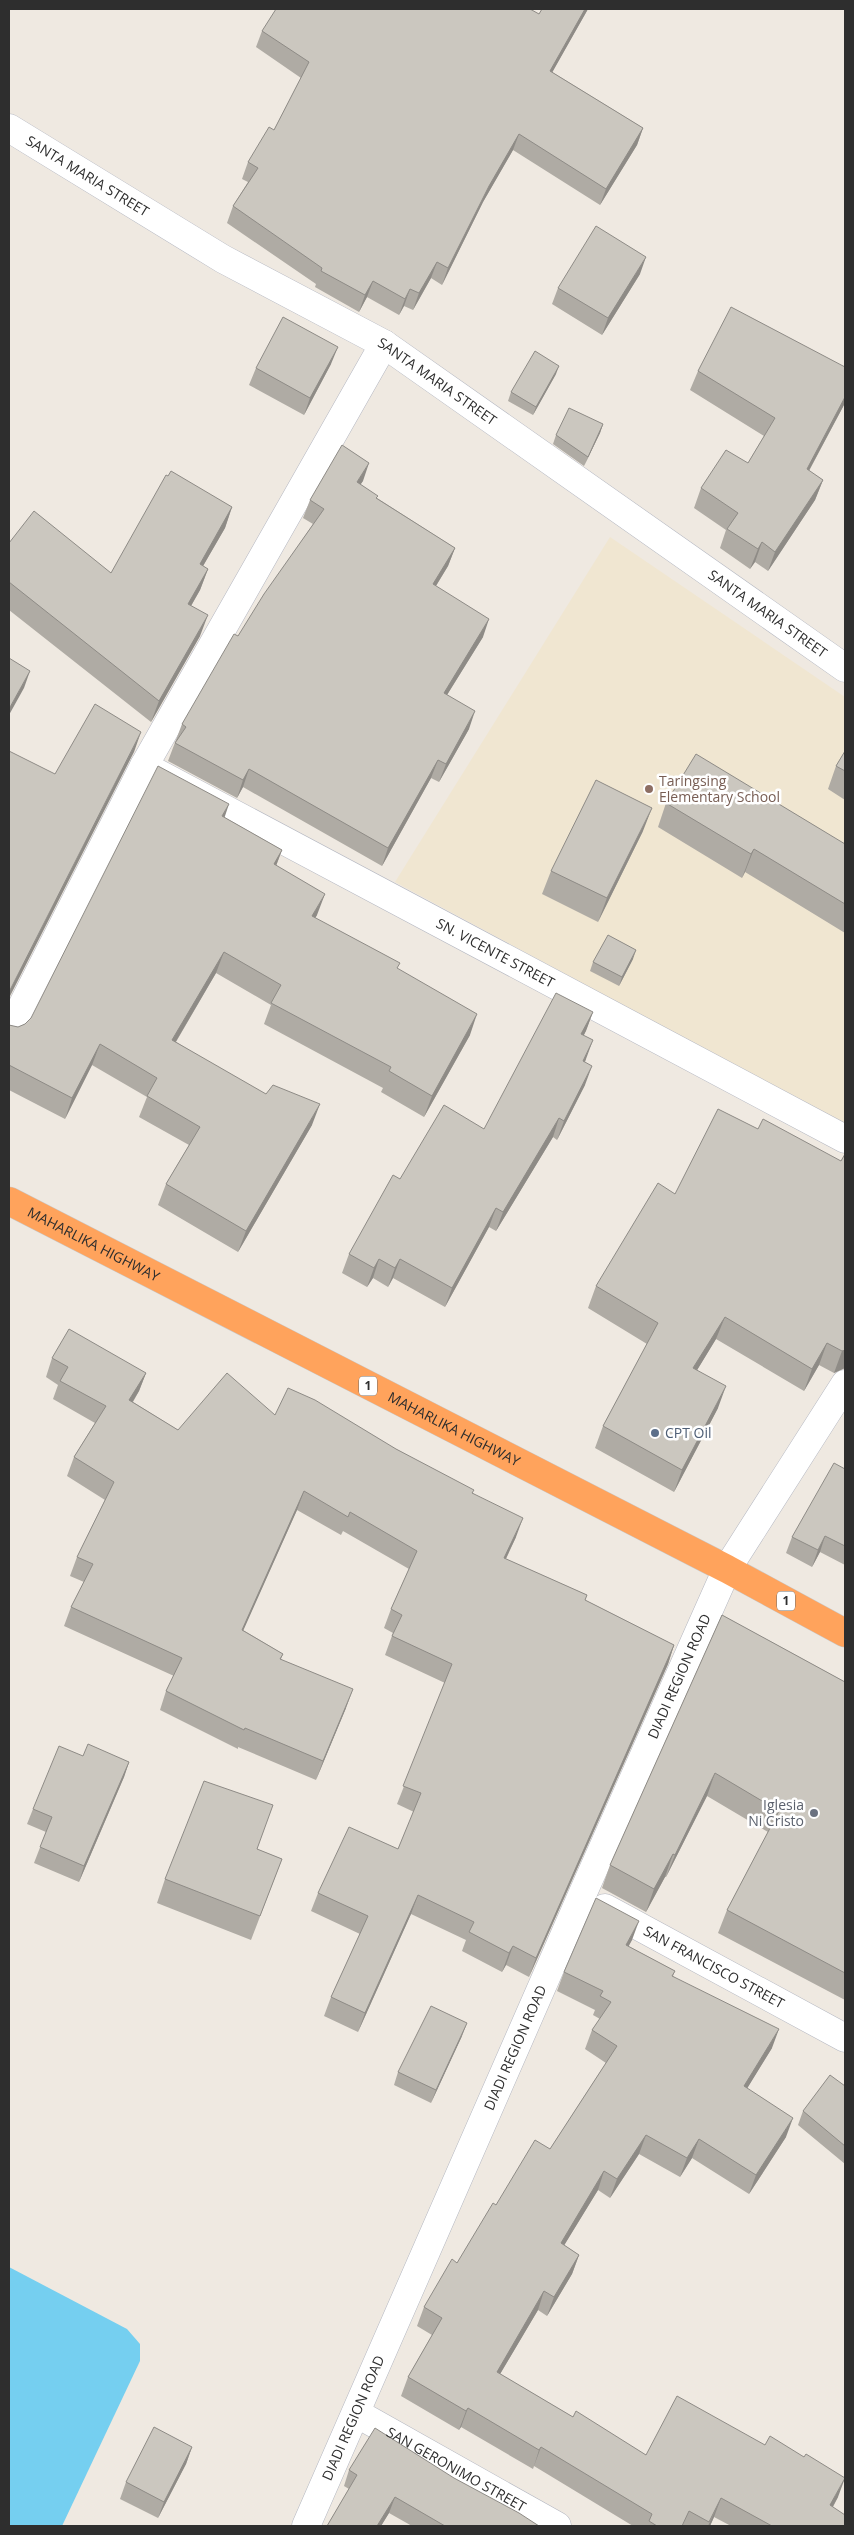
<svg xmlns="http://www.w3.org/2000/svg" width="854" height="2535" font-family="'Open Sans',sans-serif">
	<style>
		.education { fill: #f0e6d1 }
		.water { fill: #75cff0 }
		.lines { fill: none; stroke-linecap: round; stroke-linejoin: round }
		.street-casing { stroke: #b4b7c1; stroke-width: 29 }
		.secondary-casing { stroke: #b4b7c1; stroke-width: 29 }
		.highway-casing { stroke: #c9c9c9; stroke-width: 29 }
		.street { stroke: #fff; stroke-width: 28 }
		.secondary { stroke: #fff; stroke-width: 28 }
		.highway { stroke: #ffa35c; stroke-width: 28 }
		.wall { fill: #afaba4 }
		.shaded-wall { fill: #8e8b86 }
		.building { fill: #cbc7bf; stroke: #8e8b86 }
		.education-dot { fill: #8d6e63; stroke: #fff; stroke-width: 2 }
		.service-dot { fill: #5c6f8a; stroke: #fff; stroke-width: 2 }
		.worship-dot { fill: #6b7280; stroke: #fff; stroke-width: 2 }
		.labels { text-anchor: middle; stroke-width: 5; stroke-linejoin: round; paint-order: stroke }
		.shield { fill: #fff; stroke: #6d6d6d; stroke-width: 1 }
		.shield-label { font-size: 12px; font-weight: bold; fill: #2e2e2e }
		.street-label { font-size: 14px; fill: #2e2e2e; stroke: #fff }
		.education-label { font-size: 14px; fill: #785e54; stroke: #fff; text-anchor: start }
		.service-label { font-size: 14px; fill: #4e5e75; stroke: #fff; text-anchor: start }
		.worship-label { font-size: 14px; fill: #5b616d; stroke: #fff; text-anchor: end }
	</style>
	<rect width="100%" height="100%" fill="#efe9e1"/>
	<path class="education" d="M610,537L845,697V1125L395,882Z"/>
	<path class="water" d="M9,2267L127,2329L140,2344V2361L62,2526H9Z"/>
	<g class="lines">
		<defs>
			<g id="street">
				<path id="s1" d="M9,128L223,259L384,344L845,668"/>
				<path id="s2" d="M144,766L845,1139"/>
				<path d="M9,1032L144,766L384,344"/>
				<path d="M727,1569L845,1384"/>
				<path id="s3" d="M605,1908L845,2038"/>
				<path id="s4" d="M356,2413L557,2526"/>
			</g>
			<g id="secondary">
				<path id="s5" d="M306,2526L582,1895L727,1569"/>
			</g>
			<g id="highway">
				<path id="s6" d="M9,1201L727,1569L845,1633"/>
			</g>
		</defs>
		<use href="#street" class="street-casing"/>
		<use href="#secondary" class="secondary-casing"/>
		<use href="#highway" class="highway-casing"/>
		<use href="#street" class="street"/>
		<use href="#secondary" class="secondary"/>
		<use href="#highway" class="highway"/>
	</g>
	<path class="wall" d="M542,9H588L552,72L643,128L637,145L600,205L513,150L483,202L442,285L431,278L413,310L404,306L399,315L367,297L359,312L315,287L316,284L227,223L233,206L248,182L242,179L248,162L274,130L301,78L256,47L262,31L539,14Z
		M640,274L602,335L552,304L558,288Z
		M331,364L304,415L249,385L256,368Z
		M845,367V403L809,471L823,480L815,500L768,571L755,562L750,569L720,548L726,530L694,508L701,488L748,463L764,436L690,390L698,371Z
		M556,374L533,415L508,401L511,392Z
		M603,424L600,433L584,466L553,444L556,435Z
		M363,481L360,484L377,498L455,548L448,566L436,586L483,637L447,695L469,729L439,782L431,778L382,866L243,787L237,798L168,761L182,724L238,636L313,524L303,518L310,500Z
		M232,507L225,528L203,566L208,569L200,590L191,606L200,636L151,722L9,610V543L111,573Z
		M845,751V800L828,789L836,766Z
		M666,803L845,844V933L745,872L742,878L658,827Z
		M224,817L282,850L276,866L317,915L315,918L398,969L470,1035L424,1117L381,1092L383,1088L264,1024L271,1005L216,973L176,1042L312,1125L238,1252L158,1205L166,1184L189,1145L139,1117L147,1097L92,1065L65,1119L9,1090V1025L18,1027L25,1024Z
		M643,831L598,922L542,894L551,871Z
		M633,959L619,986L590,971L593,962Z
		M593,1012L584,1035L586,1059L585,1062V1085L557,1140L553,1137L496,1231L489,1227L445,1307L393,1278L388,1287L373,1278L367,1287L342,1273L349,1254L400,1179L484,1129Z
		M758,1129L841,1161L845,1154V1368L834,1373L819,1365L804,1391L716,1339L697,1370L718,1408L674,1492L595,1448L603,1426L647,1344L588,1308L596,1286L675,1194Z
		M52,1358L146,1373L139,1391L133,1402L178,1430L275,1415L396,1449L473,1493L516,1537L506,1559L587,1595L585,1600L674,1645L668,1664L529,1977L506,1965L502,1972L462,1951L466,1940L411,1914L358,2032L324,2016L331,1997L360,1934L311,1911L318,1893L398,1849L414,1812L397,1804L445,1683L385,1655L393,1633L384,1628L391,1609L409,1569L343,1531L341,1535L297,1510L243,1630L283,1654L281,1659L346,1708L316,1780L238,1747V1749L160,1710L166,1691L174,1676L64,1626L71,1607L84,1582L70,1576L77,1557L105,1500L67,1476L74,1457L95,1423L53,1399L58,1385L46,1377Z
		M845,1469V1565L820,1552L812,1567L786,1553L792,1537Z
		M722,1615L845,1682V2000L718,1933L727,1910L768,1832L707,1796L666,1877H665L646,1912L602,1888L610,1865Z
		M83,1756L129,1762L124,1777L79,1882L34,1863L46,1832L27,1824L33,1809Z
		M257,1849L282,1859L251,1940L157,1903L165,1879Z
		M632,1940L628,1946L675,1971L673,1976L772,2048L747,2088L786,2137L749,2194L692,2158L680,2177L639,2154L610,2198L598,2190L564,2245L579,2255L572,2274L547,2316L538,2310L500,2374L573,2417L646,2455L838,2497L833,2507L845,2526H731L714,2517L710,2526H633L534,2466L533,2469L461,2427L459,2430L401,2396L408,2377L432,2335L417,2326L424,2307L457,2263L496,2205L550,2149L606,2063L585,2049L592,2030L600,2019L593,2015L595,2010L557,1991L564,1972Z
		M462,2036L431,2103L394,2085L398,2072Z
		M845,2086V2164L798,2125L803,2111Z
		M192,2447L186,2464L158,2518L120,2499L126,2482Z
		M349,2470L454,2478L539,2526H412L389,2513L381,2526H327L349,2489L344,2486Z"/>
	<path class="shaded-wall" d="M585,9H588L544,87L550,71Z
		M643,128L637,145L600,205L606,189Z
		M519,134L513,150L483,202L442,285L448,268L489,186Z
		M646,257L640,274L602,335L608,318Z
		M437,262L431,278L413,310L419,293Z
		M373,281L367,297L359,312L365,295Z
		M410,289L404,306L399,315L405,299Z
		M338,347L331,364L304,415L310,398Z
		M559,366L556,374L533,415L536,407Z
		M845,397V403L799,489L807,469Z
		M603,424L600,433L584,466L588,457Z
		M369,463L363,481L350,500L357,482Z
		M823,480L815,500L768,571L775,552Z
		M232,507L225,528L192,585L200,564Z
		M762,542L755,562L750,569L758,549Z
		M455,548L448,566L426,602L433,584Z
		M208,569L200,590L180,625L188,604Z
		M208,615L200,636L151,722L159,701Z
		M489,619L483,637L437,711L444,693Z
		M30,671L24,688L9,715V709Z
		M475,711L469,729L439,782L446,764Z
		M141,732L134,752L9,998V992Z
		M438,760L431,778L382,866L388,848Z
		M249,769L243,787L237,798L243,780Z
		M229,804L222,825V816Z
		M652,808L643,831L598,922L607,898Z
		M754,849L745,872L742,878L751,854Z
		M282,850L274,871V864Z
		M325,894L317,915L304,937L312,916Z
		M636,950L633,959L619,986L622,977Z
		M224,952L216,973L165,1060L172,1040Z
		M593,1012L586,1031L574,1053L581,1034Z
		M477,1014L470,1035L424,1117L432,1096Z
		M593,1040L586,1059L576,1080L583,1061Z
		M100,1044L92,1065L65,1119L72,1098Z
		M592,1066L585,1085L557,1140L564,1121Z
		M320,1104L312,1125L238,1252L246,1231Z
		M559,1118L553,1137L496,1231L503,1212Z
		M496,1208L489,1227L445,1307L452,1288Z
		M379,1259L373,1278L367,1287L374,1268Z
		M400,1259L393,1278L388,1287L395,1268Z
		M725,1317L716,1339L685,1390L693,1368Z
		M827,1343L819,1365L804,1391L812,1369Z
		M845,1350V1368L834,1373L842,1351Z
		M146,1373L139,1391L122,1419L129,1400Z
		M726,1386L718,1408L674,1492L682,1470Z
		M304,1491L297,1510L235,1649L242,1630Z
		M523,1518L516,1537L497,1577L504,1558Z
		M825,1536L820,1552L812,1567L818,1550Z
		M674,1645L668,1664L529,1977L536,1958Z
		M353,1689L346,1708L316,1780L323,1761Z
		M129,1762L124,1777L79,1882L84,1866Z
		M715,1773L707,1796L666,1877L675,1855Z
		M673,1854L665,1877L646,1912L654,1889Z
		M418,1895L411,1914L358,2032L365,2013Z
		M639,1921L632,1940L619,1964L626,1945Z
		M513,1946L506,1965L502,1972L509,1953Z
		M467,2023L462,2036L431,2103L436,2090Z
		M779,2029L772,2048L737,2105L744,2086Z
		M793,2118L786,2137L749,2194L756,2175Z
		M646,2135L639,2154L610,2198L617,2179Z
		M699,2139L692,2158L680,2177L687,2158Z
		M604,2171L598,2190L554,2262L561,2243Z
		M579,2255L572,2274L547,2316L554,2297Z
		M544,2291L538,2310L490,2391L497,2372Z
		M468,2408L461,2427L459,2430L466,2411Z
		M192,2447L186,2464L158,2518L164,2502Z
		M541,2447L534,2466L533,2469L539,2450Z
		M845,2478L838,2497L823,2524L830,2505Z
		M395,2497L389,2513L381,2526H377Z
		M721,2498L714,2517L710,2526H708Z"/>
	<path class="building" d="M276,9H530L539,14L542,9H585L550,71L643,128L606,189L519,134L489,186L448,268L437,262L419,293L410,289L405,299L373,281L365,295L321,271L322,268L233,206L258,168L248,162L269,127L274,130L309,62L262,31Z
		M596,226L646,257L608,318L558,288Z
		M731,307L845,367V397L807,469L823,480L775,552L762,542L758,549L727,529L738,513L701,488L726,450L748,463L775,418L698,371Z
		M283,317L338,347L310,398L256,368Z
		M535,351L559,366L536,407L511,392Z
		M569,408L603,424L588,457L556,435Z
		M342,445L369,463L357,482L378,496L376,498L455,548L433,584L489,619L444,693L475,711L446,764L438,760L388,848L249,769L243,780L175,743L186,727L182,724L234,634L238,636L264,594L324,509L310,500Z
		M171,471L232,507L200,564L208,569L188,604L208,615L159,701L9,582V543L34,511L111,573L166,475L168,476Z
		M9,658L30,671L9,709Z
		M95,704L141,732L9,992V751L55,774Z
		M845,751V771L836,766Z
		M696,754L845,844V904L754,849L751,854L666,803Z
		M158,766L229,804L222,816L282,850L274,864L325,894L312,916L400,963L397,968L477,1014L432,1096L389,1071L391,1067L271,1003L281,985L224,952L172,1040L266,1094L273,1085L320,1104L246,1231L166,1184L200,1127L147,1096L157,1078L100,1044L72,1098L9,1065V1025L18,1027L25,1024L31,1018Z
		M596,780L652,808L607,898L551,871Z
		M608,935L636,950L622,977L593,962Z
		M556,993L593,1012L581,1034L593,1040L583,1061L592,1066L564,1121L559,1118L503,1212L496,1208L452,1288L400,1259L395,1268L379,1259L374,1268L349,1254L393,1175L400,1179L444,1105L484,1129Z
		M718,1109L758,1129L763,1119L841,1161L845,1154V1350L842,1351L827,1343L812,1369L725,1317L693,1368L726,1386L682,1470L603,1426L658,1323L596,1286L658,1183L675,1194Z
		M69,1329L146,1373L129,1400L178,1430L227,1373L275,1415L288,1388L315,1400L396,1449L474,1490L472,1493L523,1518L504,1558L587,1595L585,1600L674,1645L536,1958L513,1946L509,1953L469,1932L474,1922L418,1895L365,2013L331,1997L368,1916L318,1893L349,1827L398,1849L421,1793L403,1786L452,1664L392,1636L402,1615L391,1609L417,1551L350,1512L348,1517L304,1491L242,1630L283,1654L280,1659L353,1689L323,1761L245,1728L244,1730L166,1691L182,1658L71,1607L93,1564L77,1557L114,1482L74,1457L106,1406L60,1381L68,1367L52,1358Z
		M834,1463L845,1469V1546L825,1536L818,1550L792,1537Z
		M722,1615L845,1682V1973L727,1910L779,1811L715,1773L675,1855L673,1854L654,1889L610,1865Z
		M88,1744L129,1762L84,1866L40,1847L52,1817L33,1809L59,1746L83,1756Z
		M204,1781L273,1805L257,1849L282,1859L260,1916L165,1879Z
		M596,1898L639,1921L626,1945L675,1971L672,1976L779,2029L744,2086L793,2118L756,2175L699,2139L687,2158L646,2135L617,2179L604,2171L561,2243L579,2255L554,2297L544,2291L497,2372L573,2417L576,2411L646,2455L677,2396L765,2445L770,2436L804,2457L806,2454L845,2478L830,2505L845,2515V2526H772L721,2498L709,2522L689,2511L682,2526H657L649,2521L652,2514L541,2447L539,2450L468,2408L466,2411L408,2377L442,2318L424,2307L452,2259L457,2263L493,2203L496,2205L535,2140L550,2149L617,2046L592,2030L611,2002L600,1996L603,1991L564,1972Z
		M431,2006L467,2023L436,2090L398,2072Z
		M830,2075L845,2086V2146L803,2111Z
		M154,2427L192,2447L164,2502L126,2482Z
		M375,2428L454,2478L519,2513L539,2526H445L395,2497L377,2526H327L357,2475L349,2470Z"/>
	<circle class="education-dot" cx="649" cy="789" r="5"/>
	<circle class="service-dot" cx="655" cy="1433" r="5"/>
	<circle class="worship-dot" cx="814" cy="1813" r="5"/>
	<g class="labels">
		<g class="shield">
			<rect x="359" y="1376.5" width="18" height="19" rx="4"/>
			<rect x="777" y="1591.5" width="18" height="19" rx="4"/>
		</g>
		<g class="shield-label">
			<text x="368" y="1390">1</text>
			<text x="786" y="1605">1</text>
		</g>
		<g class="street-label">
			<text dy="5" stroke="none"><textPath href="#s1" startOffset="92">SANTA MARIA STREET</textPath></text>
			<text dy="5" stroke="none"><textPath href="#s1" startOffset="498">SANTA MARIA STREET</textPath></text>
			<text dy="5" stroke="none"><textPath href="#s1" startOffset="902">SANTA MARIA STREET</textPath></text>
			<text dy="5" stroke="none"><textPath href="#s2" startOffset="398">SN. VICENTE STREET</textPath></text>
			<text dy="5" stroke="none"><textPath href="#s6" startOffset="95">MAHARLIKA HIGHWAY</textPath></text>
			<text dy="5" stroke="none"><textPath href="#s6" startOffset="500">MAHARLIKA HIGHWAY</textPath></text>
			<text dy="5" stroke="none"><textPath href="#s5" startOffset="928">DIADI REGION ROAD</textPath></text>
			<text dy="5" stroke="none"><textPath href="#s3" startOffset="124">SAN FRANCISCO STREET</textPath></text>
			<text dy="5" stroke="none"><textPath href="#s5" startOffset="522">DIADI REGION ROAD</textPath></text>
			<text dy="5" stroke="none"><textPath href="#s5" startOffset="118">DIADI REGION ROAD</textPath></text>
			<text dy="5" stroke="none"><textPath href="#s4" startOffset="115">SAN GERONIMO STREET</textPath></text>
		</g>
		<g class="education-label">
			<text x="659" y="786">Taringsing<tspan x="659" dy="16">Elementary School</tspan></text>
		</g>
		<g class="service-label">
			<text x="665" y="1438">CPT Oil</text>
		</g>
		<g class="worship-label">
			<text x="804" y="1810">Iglesia<tspan x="804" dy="16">Ni Cristo</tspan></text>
		</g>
	</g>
	<rect width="854" height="2535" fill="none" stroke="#2e2e2e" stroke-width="20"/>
</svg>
